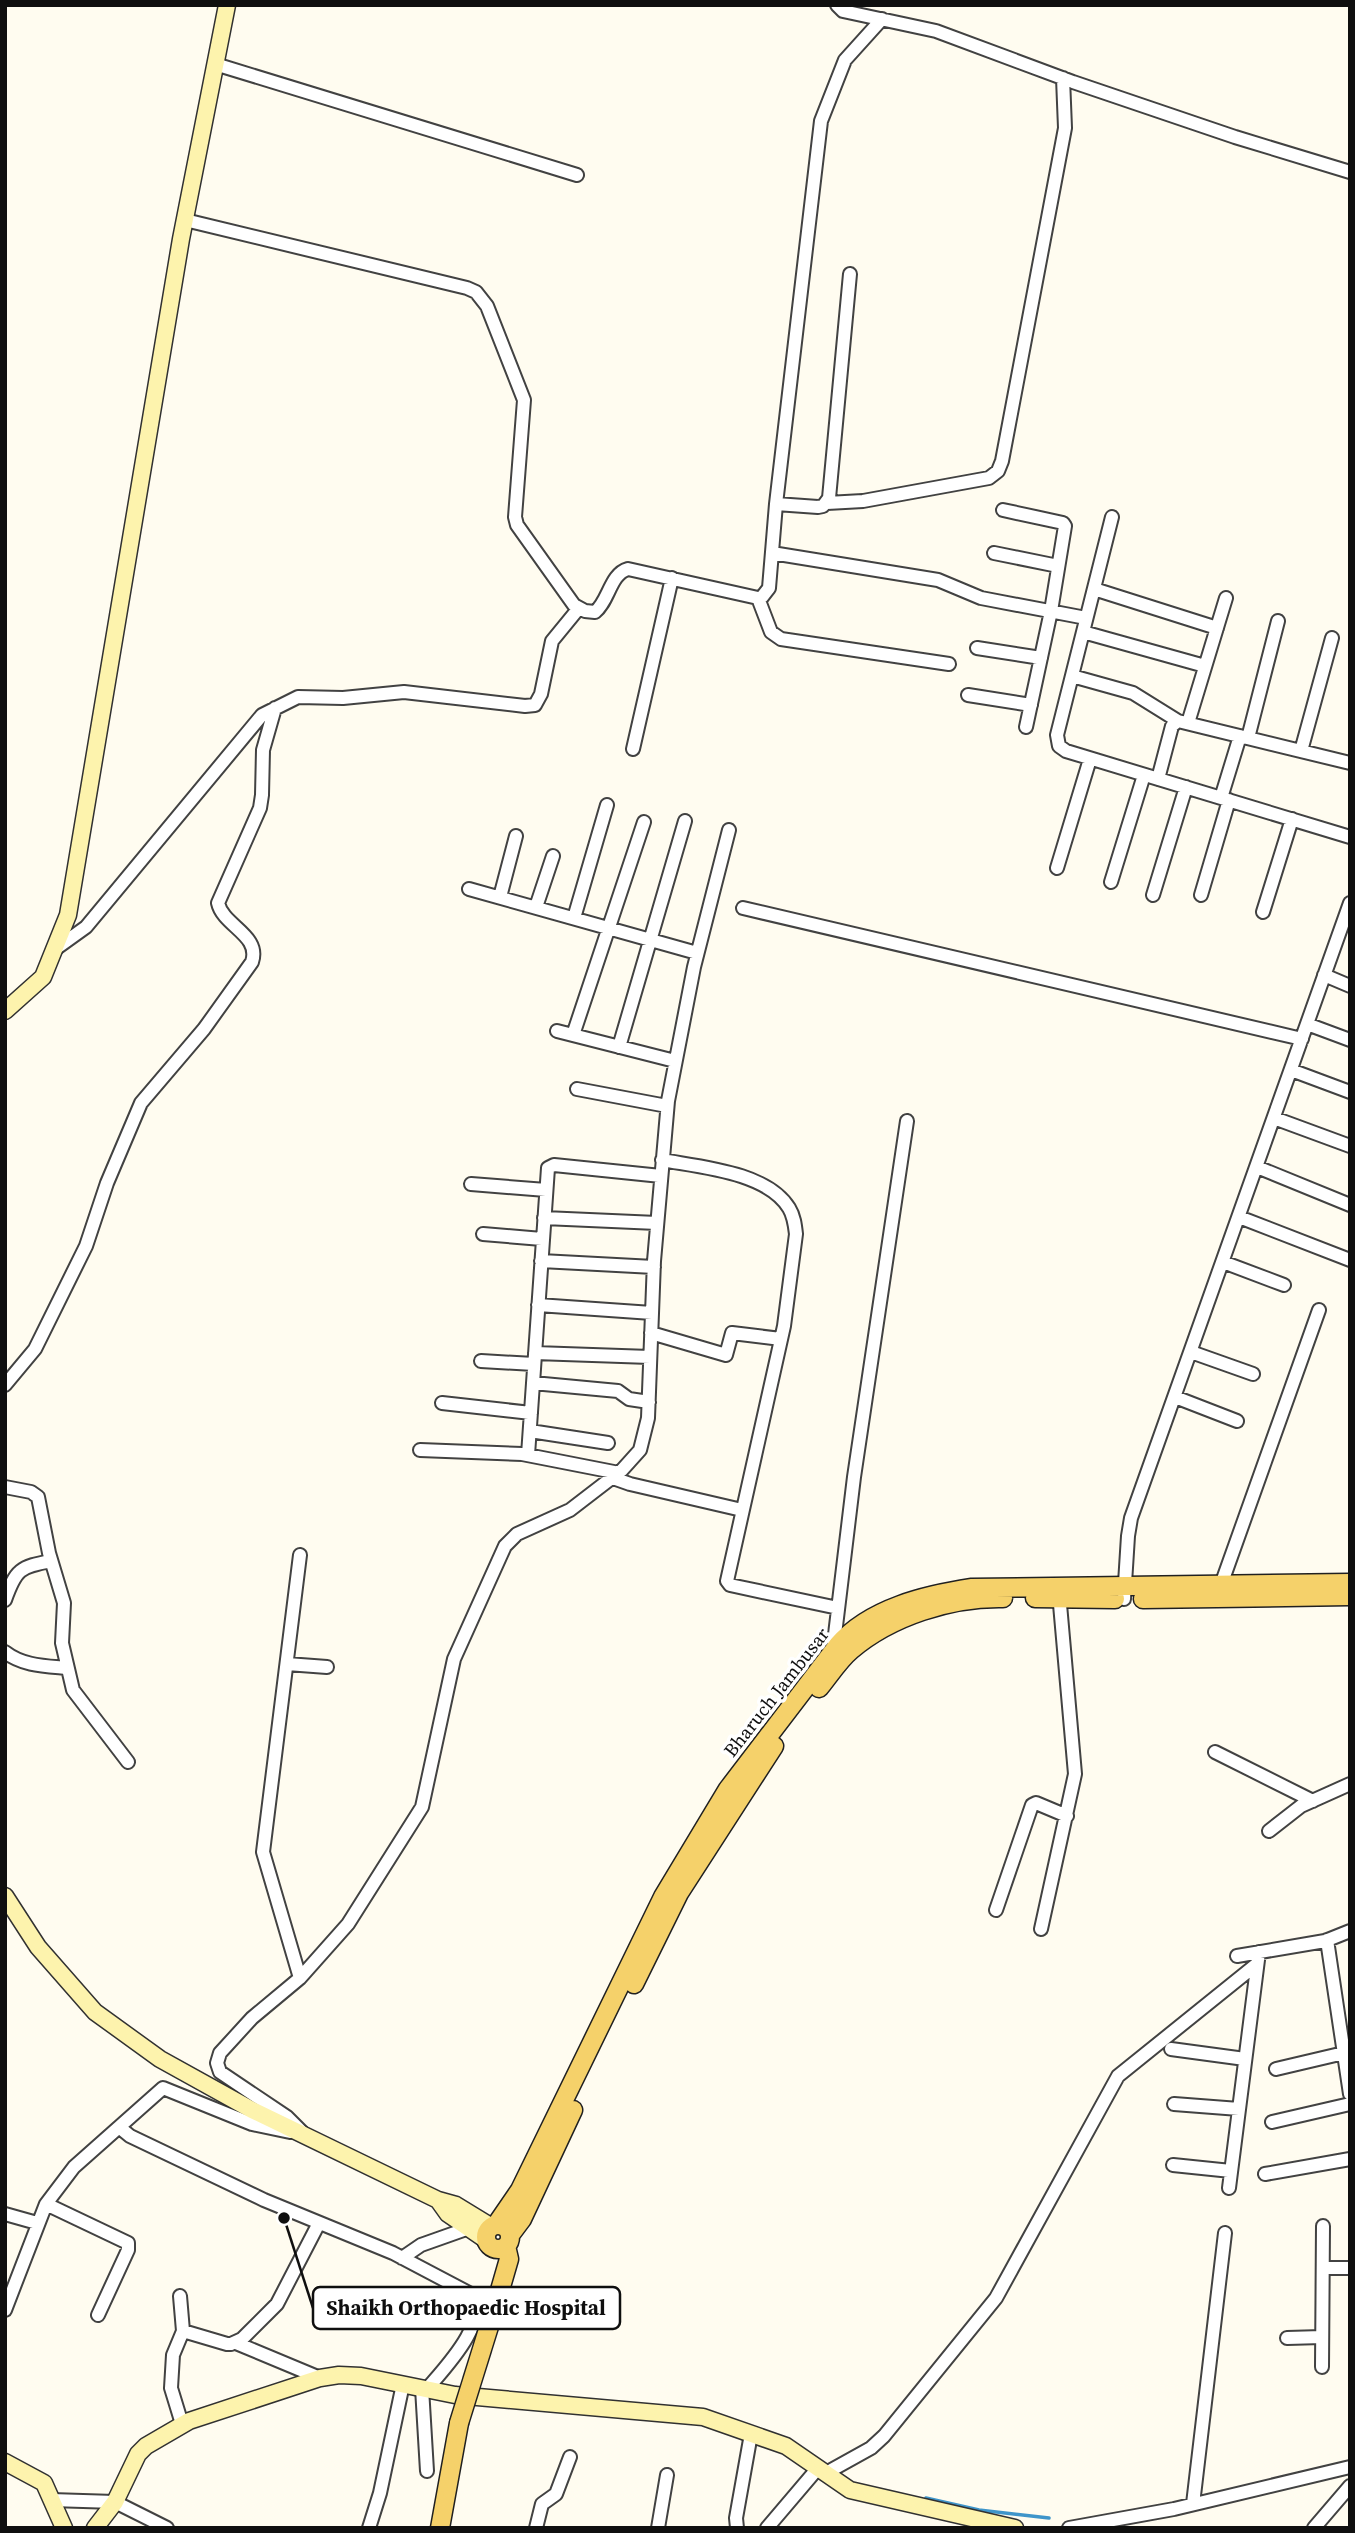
<svg xmlns="http://www.w3.org/2000/svg" width="1355" height="2533" font-family="'Source Serif 4',serif">
	<style>
		.lines { fill: none; stroke-linecap: round; stroke-linejoin: round }
		.stream { stroke: #3f95ca; stroke-width: 3.5 }
		.street-casing { stroke: #424242; stroke-width: 16 }
		.secondary-casing { stroke: #313131; stroke-width: 19 }
		.primary-casing { stroke: #202020; stroke-width: 21 }
		.street { stroke: #fff; stroke-width: 12 }
		.secondary { stroke: #fdf3ad; stroke-width: 16 }
		.primary { stroke: #f5d16a; stroke-width: 18 }
		.primary-bridge-casing { stroke: #202020; stroke-width: 21; stroke-linecap: butt }
		.primary-bridge { stroke: #f5d16a; stroke-width: 18 }
		.labels { text-anchor: middle; stroke-width: 7; stroke-linejoin: round; paint-order: stroke }
		.street-label { font-size: 19px; fill: #0f0f0f; stroke: #fff }
		.leader { fill: none; stroke: #0f0f0f; stroke-width: 2.5 }
		.callout-dot { fill: #0f0f0f; stroke: #fff; stroke-width: 2.5 }
		.callout { fill: #fff; stroke: #0f0f0f; stroke-width: 2.5 }
		.callout-label { font-size: 21px; text-anchor: middle; font-weight: bold; fill: #0f0f0f }
	</style>
	<rect width="100%" height="100%" fill="#fffcf0"/>
	<g class="lines">
		<path class="stream" d="M926,2498L979,2510L1049,2518"/>
		<defs>
			<path id="street" d="M837,5L843,11L936,31L1073,82L1235,137L1350,172
				M215,64L577,175
				M185,220L467,288L476,292L487,306L524,400L515,517L517,525L574,605L585,611L595,612C609,601 610,574 628,569L758,598L762,597L769,588L776,504L821,121L845,60L882,19
				M827,503L863,501L989,478L998,471L1002,461L1065,128L1063,78
				M776,504L818,507L823,506L829,498L850,274
				M1003,510L1063,523L1065,526L1051,611L1026,727
				M1112,517L1057,735L1059,746L1066,751L1350,837
				M772,553L938,580L981,598L1086,618
				M994,553L1058,566
				M1094,589L1217,628
				M758,598L771,632L781,639L949,664
				M1083,632L1205,666
				M977,648L1041,658
				M1072,676L1133,693L1178,721
				M968,695L1031,705
				M1188,723L1226,598
				M1248,738L1278,621
				M633,749L672,578
				M1301,751L1332,638
				M1158,779L1172,726L1178,721L1350,763
				M1221,798L1240,736
				M1057,868L1090,759
				M1111,882L1144,775
				M469,889L697,953
				M1153,895L1186,787
				M1201,895L1229,800
				M500,897L516,836
				M536,907L553,856
				M743,908L1302,1039
				M1263,912L1292,819
				M574,918L607,805
				M54,950L86,927L262,715L298,697L343,698L404,692L525,706L535,705L541,694L552,641L579,608
				M1324,975L1350,986
				M1307,1024L1350,1040
				M557,1031L675,1061
				M573,1035L644,822
				M619,1047L685,821
				M1291,1070L1350,1092
				M577,1089L667,1106
				M1274,1118L1350,1146
				M662,1160C700,1167 767,1172 789,1208C794,1216 795,1225 796,1234L784,1326L727,1581L730,1585L838,1608
				M1257,1167L1350,1205
				M471,1184L546,1190
				M1239,1217L1350,1260
				M544,1218L657,1223
				M483,1234L542,1239
				M541,1261L654,1267
				M1223,1262L1284,1285
				M538,1305L652,1313
				M651,1333L726,1355L732,1333L781,1339
				M1191,1352L1253,1374
				M535,1353L650,1357
				M481,1361L534,1364
				M533,1383L618,1391L629,1399L649,1402
				M5,1385L35,1349L86,1246L107,1183L141,1103L204,1029L252,962C261,935 223,926 218,903L260,808L262,795L263,750L275,708
				M1175,1397L1237,1421
				M442,1403L531,1413
				M530,1431L608,1443
				M420,1450L522,1454L619,1473
				M528,1455L548,1168L554,1165L661,1176
				M613,1478L630,1484L742,1510
				M5,1487L31,1492L38,1497L49,1553L64,1603L62,1643L73,1690L128,1762
				M1221,1585L1319,1310
				M1124,1599L1128,1536L1131,1518L1350,903
				M5,1600C16,1569 20,1567 51,1561
				M833,1651L854,1477L907,1121
				M5,1652C23,1666 45,1666 67,1668
				M287,1664L327,1667
				M1215,1752L1313,1801
				M1269,1831L1301,1806L1350,1784
				M996,1910L1032,1805L1036,1803L1067,1816
				M1041,1929L1075,1774L1059,1593
				M1327,1940L1350,2094
				M1237,1956L1325,1941L1350,1931
				M300,1978L263,1852L300,1555
				M1171,2049L1245,2059
				M1276,2069L1344,2053
				M1174,2104L1239,2109
				M1272,2122L1350,2104
				M119,2127L130,2136L264,2200L393,2253L469,2293C494,2318 443,2370 427,2389
				M302,2132L287,2117L220,2072L217,2063L220,2053L252,2018L300,1978L348,1924L422,1807L454,1659L505,1546L517,1534L570,1510L622,1470L640,1450L648,1418L654,1261L668,1101L694,967L729,830
				M1173,2165L1231,2171
				M1265,2174L1350,2159
				M1229,2188L1259,1952
				M46,2204L128,2243V2250L98,2315
				M5,2214L37,2223
				M402,2258L421,2245L469,2228
				M1323,2268H1350
				M180,2296L183,2331L173,2355L171,2388L182,2424
				M5,2310L46,2204L74,2167L163,2088L252,2124L290,2132
				M183,2331L227,2344H231L242,2339L277,2304L319,2223
				M1287,2338L1322,2337
				M236,2343L320,2378
				M1322,2367L1323,2226
				M422,2388L427,2471
				M826,2473L871,2448L884,2436L996,2298L1118,2076L1257,1964
				M51,2500L115,2502L167,2528
				M1193,2504L1225,2233
				M369,2528L380,2493L403,2384
				M536,2528L542,2504L556,2494L570,2457
				M658,2528L667,2475
				M737,2528L736,2518L751,2434
				M767,2528L818,2468
				M1069,2528L1174,2509L1350,2467
				M1314,2528L1350,2486"/>
			<path id="secondary" d="M5,1011L43,977L68,915L181,239L227,5
				M5,1896L38,1947L95,2012L160,2059L252,2110L438,2200L456,2205L492,2227
				M438,2200L448,2214L486,2240
				M5,2462L44,2483L64,2528
				M95,2528L115,2502L138,2454L146,2446L189,2421L320,2378L339,2375L361,2376L455,2395L703,2417L786,2446L850,2490L1015,2528"/>
			<path id="primary" d="M1035,1598L1115,1599
				M1143,1599L1350,1596
				M819,1688C829,1676 839,1660 851,1650C891,1616 951,1597 1003,1598
				M634,1984L679,1893L774,1746
				M496,2225L520,2190L663,1897L728,1789L838,1645C870,1608 926,1595 972,1588L1350,1583
				M486 2237a12 12 0 1 1 24 0a12 12 0 1 1-24 0Z
				M510,2235L522,2219L573,2110
				M496,2304L509,2259L506,2246
				M440,2528L459,2423"/>
		</defs>
		<use href="#street" class="street-casing"/>
		<use href="#secondary" class="secondary-casing"/>
		<use href="#primary" class="primary-casing"/>
		<use href="#street" class="street"/>
		<use href="#secondary" class="secondary"/>
		<use href="#primary" class="primary"/>
		<defs>
			<path id="primary-bridge" d="M459,2423L496,2304"/>
		</defs>
		<use href="#primary-bridge" class="primary-bridge-casing"/>
		<use href="#primary-bridge" class="primary-bridge"/>
	</g>
	<g class="labels">
		<g class="street-label">
			<text transform="translate(776 1692) rotate(-52)" y="7">Bharuch Jambusar</text>
		</g>
	</g>
	<path class="leader" d="M284 2218L313 2308"/>
	<circle class="callout-dot" cx="284" cy="2218" r="7"/>
	<rect class="callout" x="313" y="2287" width="307" height="42" rx="7"/>
	<g class="callout-label">
		<text x="466" y="2315">Shaikh Orthopaedic Hospital</text>
	</g>
	<rect width="1355" height="2533" fill="none" stroke="#0f0f0f" stroke-width="14"/>
</svg>
